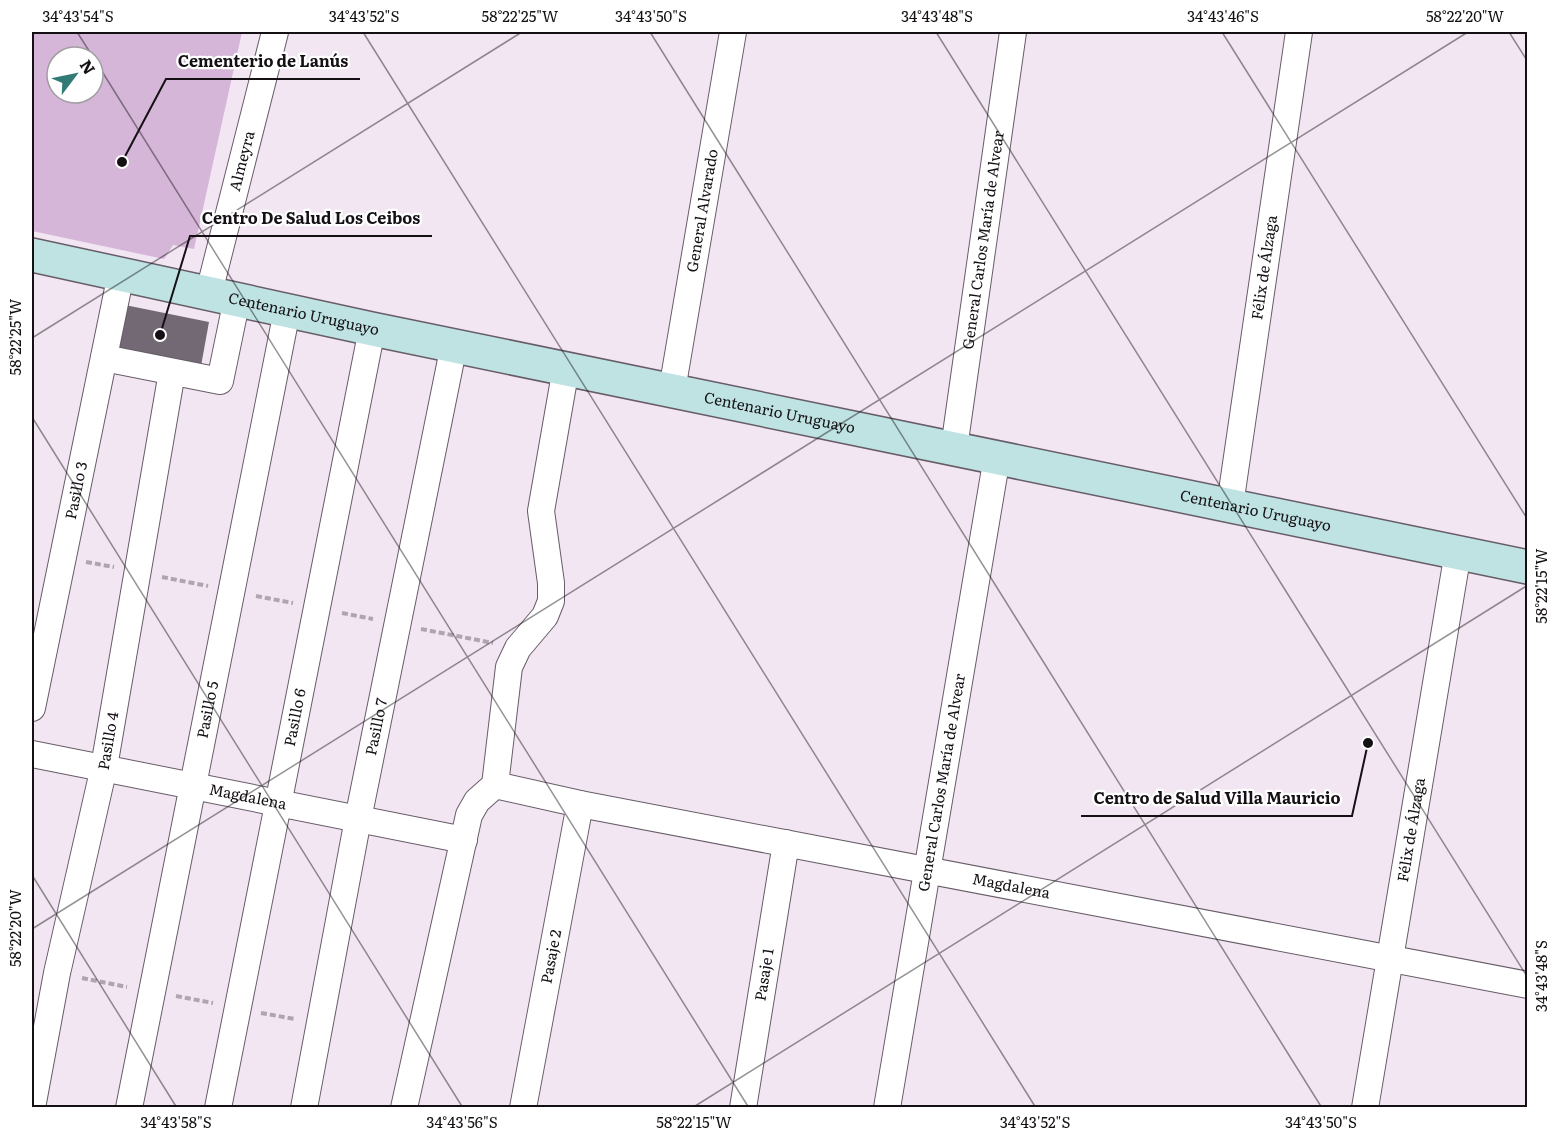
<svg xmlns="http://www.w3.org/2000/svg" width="1559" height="1139" font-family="Literata,serif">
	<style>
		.green { fill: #d5b6d8; fill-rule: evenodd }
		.building { fill: #736975 }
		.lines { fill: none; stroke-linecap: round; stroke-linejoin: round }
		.street-casing { stroke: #675c68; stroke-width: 28 }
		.secondary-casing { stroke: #675c68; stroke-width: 36 }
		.path { stroke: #aea5af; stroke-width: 4; stroke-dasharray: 6 3; stroke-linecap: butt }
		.street { stroke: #fff; stroke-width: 26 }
		.secondary { stroke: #bee3e2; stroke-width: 33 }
		.ticks { fill: none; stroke: #141014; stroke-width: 1.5; stroke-opacity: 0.45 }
		.labels { text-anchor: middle; stroke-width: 4.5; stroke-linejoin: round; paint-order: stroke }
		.street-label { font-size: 15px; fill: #141014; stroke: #fff }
		.leader { fill: none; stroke: #141014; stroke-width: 2 }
		.callout-dot { fill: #141014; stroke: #fff; stroke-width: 2 }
		.callout-label { font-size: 16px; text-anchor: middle; font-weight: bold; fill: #141014; stroke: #fff; stroke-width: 4.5; stroke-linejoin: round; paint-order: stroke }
		.neatline { fill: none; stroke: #141014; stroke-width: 2 }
		.ticks-label { font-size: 15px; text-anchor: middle; fill: #141014 }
	</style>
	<rect width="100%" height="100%" fill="#f2e6f3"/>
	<path class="green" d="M32,32H242L194,249L173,245L164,259L32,231ZM57,57H93V93H57Z"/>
	<path class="building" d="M120,304L209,322L201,366L111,348Z"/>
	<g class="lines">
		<defs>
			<g id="street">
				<path id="s1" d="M209,292L275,32"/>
				<path d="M104,358L220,381L237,299"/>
				<path id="s2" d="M672,390L733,32"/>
				<path id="s3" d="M954,448L1013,32"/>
				<path id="s4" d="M1230,505L1299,32"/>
				<path id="s5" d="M32,708L121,274"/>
				<path id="s6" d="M32,754L464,840"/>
				<path id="s7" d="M495,785L580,804L1528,985"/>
				<path id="s8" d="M32,1108L57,973L104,767L172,372"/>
				<path id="s9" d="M129,1108L287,311"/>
				<path id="s10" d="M218,1108L372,329"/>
				<path id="s11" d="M304,1108L358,819L454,345"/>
				<path d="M404,1108L469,815L477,801L495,785L509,667L518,648L545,616L551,601V583L541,511L566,368"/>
				<path id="s12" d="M523,1108L580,804"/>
				<path id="s13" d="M743,1108L786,843"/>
				<path id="s14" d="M887,1108L997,457"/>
				<path id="s15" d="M1365,1108L1458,552"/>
			</g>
			<g id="secondary">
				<path id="s16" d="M32,255L372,329L1528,567"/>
			</g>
		</defs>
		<use href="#street" class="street-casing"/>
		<use href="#secondary" class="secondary-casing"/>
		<path class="path" d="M86,562L114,567
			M162,577L208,586
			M256,596L293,603
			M342,613L373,619
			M421,629L493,643
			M82,978L127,987
			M176,996L213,1003
			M261,1013L295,1019"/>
		<use href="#street" class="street"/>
		<use href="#secondary" class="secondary"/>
	</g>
	<path class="ticks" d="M77,32L93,57M363,32L1036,1108M650,32L1322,1108M936,32L1528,978M1222,32L1528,520M1509,32L1528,62M93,57L749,1108M32,338L522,32M32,417L463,1108M32,875L177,1108M32,929L1468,32M692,1108L1528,585"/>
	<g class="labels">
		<g class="street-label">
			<text dy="5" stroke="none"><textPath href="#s1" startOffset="135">Almeyra</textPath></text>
			<text dy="5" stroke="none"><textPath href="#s2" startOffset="182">General Alvarado</textPath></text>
			<text dy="5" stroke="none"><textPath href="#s3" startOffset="210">General Carlos María de Alvear</textPath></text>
			<text dy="5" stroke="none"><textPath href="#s4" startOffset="240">Félix de Álzaga</textPath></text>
			<text dy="5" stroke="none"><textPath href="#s16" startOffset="278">Centenario Uruguayo</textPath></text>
			<text dy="5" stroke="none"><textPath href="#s16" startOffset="764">Centenario Uruguayo</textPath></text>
			<text dy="5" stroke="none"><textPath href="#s5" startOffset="222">Pasillo 3</textPath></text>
			<text dy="5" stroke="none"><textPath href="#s16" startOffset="1250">Centenario Uruguayo</textPath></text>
			<text dy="5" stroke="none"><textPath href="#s9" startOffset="406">Pasillo 5</textPath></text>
			<text dy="5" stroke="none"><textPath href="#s10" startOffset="398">Pasillo 6</textPath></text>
			<text dy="5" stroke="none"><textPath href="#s11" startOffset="388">Pasillo 7</textPath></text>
			<text dy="5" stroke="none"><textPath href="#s8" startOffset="375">Pasillo 4</textPath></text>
			<text dy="5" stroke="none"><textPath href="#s14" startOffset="330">General Carlos María de Alvear</textPath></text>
			<text dy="5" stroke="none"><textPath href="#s6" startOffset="220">Magdalena</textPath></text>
			<text dy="5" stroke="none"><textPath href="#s15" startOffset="282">Félix de Álzaga</textPath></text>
			<text dy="5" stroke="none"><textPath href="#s7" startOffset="526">Magdalena</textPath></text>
			<text dy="5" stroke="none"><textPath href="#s12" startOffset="154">Pasaje 2</textPath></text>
			<text dy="5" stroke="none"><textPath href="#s13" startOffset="135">Pasaje 1</textPath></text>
		</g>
	</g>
	<path class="leader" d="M122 162L166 79H360M160 335L190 236H432M1368 743L1352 816H1081"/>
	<g class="callout-dot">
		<circle cx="122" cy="162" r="6"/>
		<circle cx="160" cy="335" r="6"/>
		<circle cx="1368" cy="743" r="6"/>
	</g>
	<g class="callout-label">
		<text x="263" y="67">Cementerio de Lanús</text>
		<text x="311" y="224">Centro De Salud Los Ceibos</text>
		<text x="1217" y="804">Centro de Salud Villa Mauricio</text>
	</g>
	<rect width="1559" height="1139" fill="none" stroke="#ffffff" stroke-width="66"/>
	<g transform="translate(75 75) rotate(58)"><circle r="28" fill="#ffffff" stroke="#a19fa1" stroke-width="1.5"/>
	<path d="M0-4.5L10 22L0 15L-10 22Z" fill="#327a76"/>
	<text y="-9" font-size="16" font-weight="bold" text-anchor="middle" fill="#141014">N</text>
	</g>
	<rect x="33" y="33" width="1493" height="1073" class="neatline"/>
	<g class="ticks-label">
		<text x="78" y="22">34°43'54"S</text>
		<text x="364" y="22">34°43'52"S</text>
		<text x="520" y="22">58°22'25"W</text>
		<text x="651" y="22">34°43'50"S</text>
		<text x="937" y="22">34°43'48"S</text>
		<text x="1223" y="22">34°43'46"S</text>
		<text x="1465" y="22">58°22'20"W</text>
		<text transform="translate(16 337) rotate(-90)" y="5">58°22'25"W</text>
		<text transform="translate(1542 586) rotate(-90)" y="5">58°22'15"W</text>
		<text transform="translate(16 928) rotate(-90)" y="5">58°22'20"W</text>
		<text transform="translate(1542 976) rotate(-90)" y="5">34°43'48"S</text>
		<text x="176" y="1128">34°43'58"S</text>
		<text x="462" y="1128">34°43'56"S</text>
		<text x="694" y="1128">58°22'15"W</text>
		<text x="1035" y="1128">34°43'52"S</text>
		<text x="1321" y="1128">34°43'50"S</text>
	</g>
</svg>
